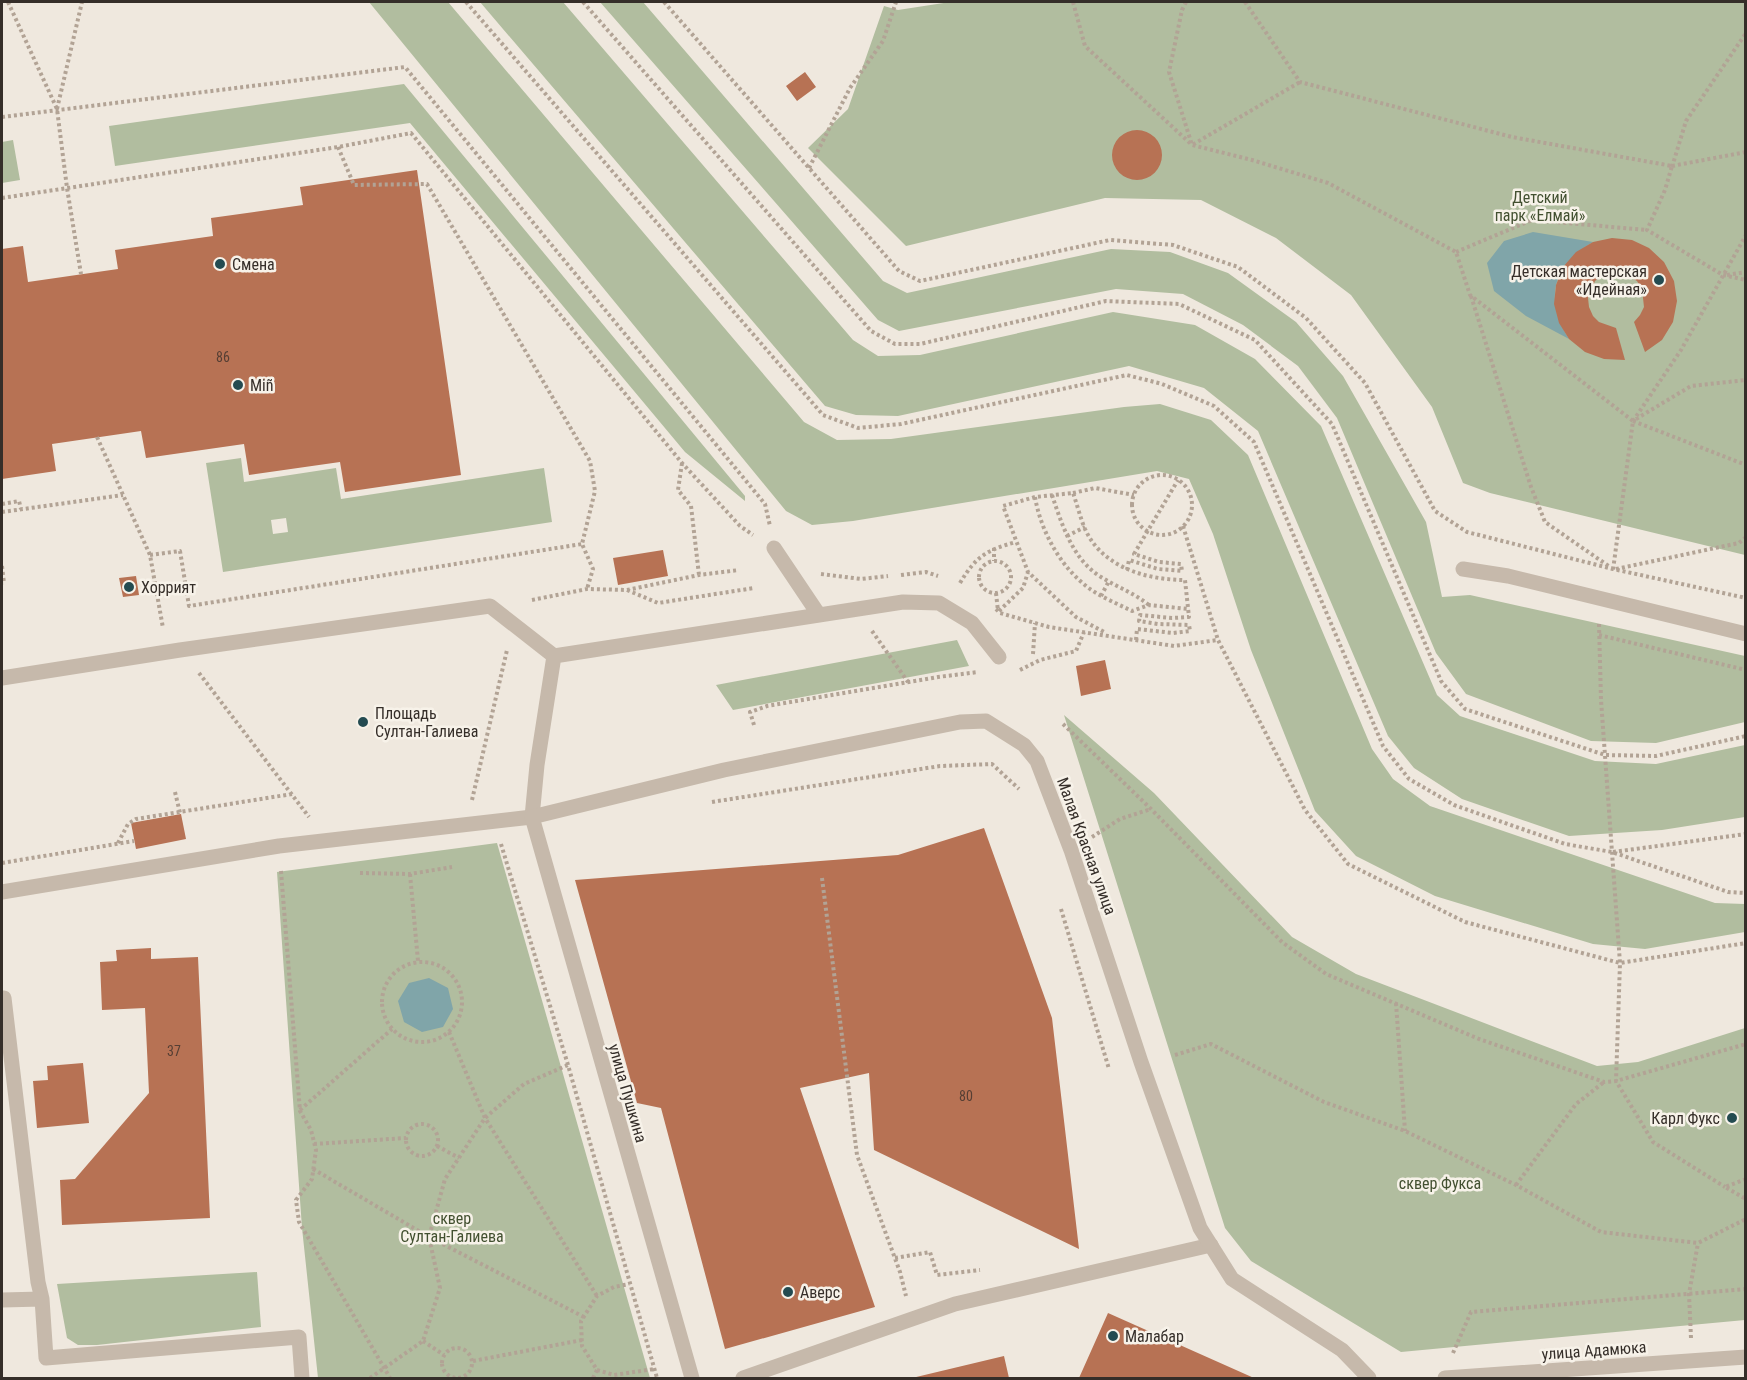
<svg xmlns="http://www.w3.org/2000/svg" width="1747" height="1380" font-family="'Roboto Condensed',sans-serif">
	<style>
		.green { fill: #b1bd9f; fill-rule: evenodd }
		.water { fill: #80a5a9 }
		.building { fill: #b77254 }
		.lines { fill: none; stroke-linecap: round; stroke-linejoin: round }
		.path { stroke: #b2a395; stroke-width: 4; stroke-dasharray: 3 3; stroke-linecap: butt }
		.lane { stroke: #c6b9ab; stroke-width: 15 }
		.street { stroke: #c6b9ab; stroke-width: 15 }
		.poi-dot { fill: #244b51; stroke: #f7f2e9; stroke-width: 2 }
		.labels { text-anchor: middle; stroke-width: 5; stroke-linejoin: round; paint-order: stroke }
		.number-label { font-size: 14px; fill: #563f34 }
		.park-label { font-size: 16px; fill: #425030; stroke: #f7f2e9 }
		.poi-label { font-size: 16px; fill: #352e29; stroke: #f7f2e9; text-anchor: start }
		.street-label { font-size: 16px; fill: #352e29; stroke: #f7f2e9 }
	</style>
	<rect width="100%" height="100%" fill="#efe8de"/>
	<path class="green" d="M369,2H448L804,422L837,440L891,439L1124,407L1160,404L1211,420L1248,455L1372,749L1393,779L1430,806L1715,903L1745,904V932L1645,949L1593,944L1435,896L1356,856L1315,811L1251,650L1213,534L1189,479L1157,471L853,521L812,525L786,511Z
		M480,2H563L853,340L878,356L920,355L1113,312L1195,325L1255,359L1321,426L1437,695L1460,716L1595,761L1656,764L1745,745V817L1662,830L1569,836L1462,799L1414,768L1388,736L1258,431L1204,388L1129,366L898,416L856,415L825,406Z
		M600,2H643L883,281L907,293L1111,249L1170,252L1228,273L1296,322L1343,376L1426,522L1442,597L1470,595L1745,656V722L1656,743L1591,741L1466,694L1436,653L1337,418L1298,366L1243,325L1183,294L1116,289L899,331L878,320Z
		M950,2H1745V555L1490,493L1463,483L1432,407L1351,295L1276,238L1201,200L1105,198L906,246L808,148L848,109L884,6L898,10Z
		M404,84L745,496V501L685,452L410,123L115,166L109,126Z
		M13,140L20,180L2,183V142Z
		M241,458L244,482L336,468L341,499L544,468L552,522L223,572L206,463ZM286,518L288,532L273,534L271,520Z
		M957,640L969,666L733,710L716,685Z
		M1064,715L1154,793L1292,937L1356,974L1597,1066L1638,1062L1745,1028V1320L1401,1352L1251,1261L1225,1228Z
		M497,843L650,1378H318L302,1228L277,872Z
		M257,1272L261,1327L97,1345H78L67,1338L57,1284Z"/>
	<path class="water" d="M1533,232L1593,242C1552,266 1544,299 1569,339L1526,316L1494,291L1487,263L1504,241Z
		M429,978L448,988L453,1009L443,1027L422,1032L404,1022L398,1001L409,983Z"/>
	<path class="building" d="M805,72L816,87L797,101L786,86Z
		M1112 155a25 25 0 1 1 50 0a25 25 0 1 1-50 0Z
		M417,170L461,475L345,492L340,462L249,475L244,444L146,458L141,431L52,444L56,471L2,479V249L23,246L28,282L118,269L115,250L213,236L211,218L303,205L300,187Z
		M1612,238L1632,240L1649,248L1664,262L1674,281L1677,301L1673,322L1662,340L1645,352L1634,322L1640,315L1644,307L1642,289L1637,281L1621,272L1603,275L1595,281L1588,298L1589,307L1593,316L1599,322L1616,328L1625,360L1604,359L1585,352L1569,339L1559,323L1554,304L1556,285L1563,267L1576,252L1593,242Z
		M663,550L668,576L618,585L613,558Z
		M136,576L139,595L123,597L119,578Z
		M1105,660L1111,689L1081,696L1076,666Z
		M181,814L186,839L136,849L131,823Z
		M984,828L1052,1018L1079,1249L874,1150L869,1073L800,1088L875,1307L725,1349L661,1108L637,1103L575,880L898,855Z
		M151,948V959L198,957L210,1218L62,1225L60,1180L75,1179L149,1093L145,1008L102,1010L100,962L117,961L116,950Z
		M83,1063L89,1123L37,1128L33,1081L48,1080L47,1066Z
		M1108,1313L1254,1378H1079Z
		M1004,1356L1009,1378H912Z"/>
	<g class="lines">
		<path class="path" d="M8,2L57,109L67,188L81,274
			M466,2L823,415L858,428L901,424L1127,375L1162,384L1214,406L1254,442L1383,746L1409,779L1454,805L1565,844L1612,852L1728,892L1746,893
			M583,2L871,331L895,344H920L1106,301L1179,304L1255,340L1332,424L1441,681L1465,709L1605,755L1656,756L1746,736
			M664,2L899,271L920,281L1110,240L1173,245L1238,267L1306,318L1365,383L1435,511L1467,532L1613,569L1746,598
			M1073,2L1085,46L1192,145L1252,160L1328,183L1456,252L1470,295L1633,421L1613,570
			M1186,2L1182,10L1169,72L1192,145L1300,82
			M1245,2L1300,82L1512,137L1672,166L1665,190L1647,230L1723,275L1746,280
			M57,109L82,2
			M2,117L405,67L765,504L770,526
			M338,147L354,185L427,184L590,461L595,491L582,544L593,569L587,589
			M1672,166L1746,152
			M1672,167L1686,121L1746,33
			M809,168L850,88L883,41L896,2
			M2,198L338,147L411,133L682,463L740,526L753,535
			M1456,252L1532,220L1647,230
			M1727,275L1746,272
			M1471,296L1531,487L1545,522L1610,567
			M1636,419L1691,386L1746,380
			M1633,421L1681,350L1746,235
			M1633,421L1746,465
			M97,437L150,555L163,628
			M682,463L678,490L691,506L699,575
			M1132 505a30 30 0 1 1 60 0a30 30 0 1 1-60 0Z
			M1073,493L1095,488L1134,495
			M1052,495C1062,525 1073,560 1101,577C1117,587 1134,593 1149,605
			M1035,497L1003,506L1028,572L1076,617L1106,633
			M2,504L19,501L21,509
			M2,512L123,495
			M1183,526L1218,640
			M1067,536L1085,527
			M994,548V561
			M150,555L180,551L189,606L582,544
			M979 577a16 16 0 1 1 32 0a16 16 0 1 1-32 0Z
			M2,566L4,583H2
			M1616,569L1739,543L1746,537
			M1127,570L1129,560L1158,569L1182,571L1181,564L1159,562L1134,554L1178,480
			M821,574L861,579L888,576
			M901,575L926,572L938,576
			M960,583C976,556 987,550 1016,542
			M627,590L658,603L754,588
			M996,593L998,611
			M1101,596L1109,581
			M532,600L587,589L627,590L699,575L739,570
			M996,609L1000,613L1049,627L1174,646L1218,640L1305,810L1348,864L1465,922L1620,963L1746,943
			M999,611L1023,588L1028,572
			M1599,624L1601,700L1620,963L1616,1081L1653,1142L1725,1187
			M872,631L908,682
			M1599,635L1746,670
			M1136,640L1137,629L1173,633L1190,631L1189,625L1158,624L1139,621L1140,615L1172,618L1189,617L1185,580C1146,580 1102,567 1085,529C1080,517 1077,504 1073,493L1035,497C1041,532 1061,568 1090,589C1103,598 1118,604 1132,611L1149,605L1188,609
			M1033,654L1035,623
			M1020,670L1040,660L1076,651L1084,632
			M199,673L309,817
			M1063,724L1151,809L1282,942L1326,974L1479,1039L1604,1082L1616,1081L1746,1044
			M754,725L750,712L767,706L938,677L978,672
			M175,792L180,813
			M472,800L507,650
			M712,802L940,766L992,764L1019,789
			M1092,837L1120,819L1151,809
			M118,843L128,824L136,819L292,794
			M501,844L568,1065L657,1378
			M1613,852L1746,834
			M2,863L134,841
			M281,871L300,1111L311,1130L316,1150L312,1179L296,1200L299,1222L390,1378
			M360,873L410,874L452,867
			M410,874L418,961
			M822,878L857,1155L900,1272L906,1296
			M1061,909L1109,1069
			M382 1002a40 40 0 1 1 80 0a40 40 0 1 1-80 0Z
			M1396,1003L1405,1131
			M449,1032L485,1118L597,1296
			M1175,1055L1211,1044L1324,1102L1405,1131L1516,1185L1601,1232L1698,1243L1746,1219
			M300,1110L392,1029
			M406 1140a16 16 0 1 1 32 0a16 16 0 1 1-32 0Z
			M314,1144L406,1138
			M437,1146L459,1158
			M313,1169L429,1237L584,1317
			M1746,1179L1725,1187L1746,1199
			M1516,1185L1576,1104L1604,1082
			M895,1258L930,1252L937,1275L980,1270
			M1691,1338L1689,1294L1698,1243
			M423,1341L444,1355
			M442 1363a15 15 0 1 1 30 0a15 15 0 1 1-30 0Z
			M1453,1353L1471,1312L1746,1289
			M473,1361L582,1340
			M597,1370L614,1375L654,1369
			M370,1378L423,1341L440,1288L429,1237L445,1179L485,1118L524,1084L568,1065
			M593,1378L597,1370L582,1346L581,1321L597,1296L614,1287L629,1284"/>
		<path class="lane" d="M774,548L819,615
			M1463,569L1508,576L1746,634
			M554,656L903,602L939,603L972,623L999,657
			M2,678L180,650L490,606L554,656L537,765L532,817L279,846L2,892
			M4,998L38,1282L42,1299L46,1358L299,1337L302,1378
			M2,1300L42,1299
			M743,1378L955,1304L1211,1245"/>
		<path class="street" d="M692,1378L532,817L724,770L960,722L986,721L1024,745L1037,761L1071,850L1141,1062L1200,1228L1232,1279L1342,1350L1369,1378
			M1445,1378L1746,1357"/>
	</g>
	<g class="poi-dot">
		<circle cx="220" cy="264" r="6"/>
		<circle cx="1659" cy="280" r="6"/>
		<circle cx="238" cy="385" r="6"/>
		<circle cx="129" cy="587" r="6"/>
		<circle cx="363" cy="722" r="6"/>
		<circle cx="1732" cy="1118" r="6"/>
		<circle cx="788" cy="1292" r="6"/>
		<circle cx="1113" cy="1336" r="6"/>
	</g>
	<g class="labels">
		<g class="number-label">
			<text x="223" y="362">86</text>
			<text x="174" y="1056">37</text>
			<text x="966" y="1101">80</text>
		</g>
		<g class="park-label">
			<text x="1540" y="203">Детский<tspan x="1540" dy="18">парк «Елмай»</tspan></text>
			<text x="1440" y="1189">cквер Фукса</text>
			<text x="452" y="1224">сквер<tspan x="452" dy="18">Султан-Галиева</tspan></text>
		</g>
		<g class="poi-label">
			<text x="232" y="270">Смена</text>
			<text x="1647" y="277" text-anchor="end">Детская мастерская<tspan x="1647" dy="18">«Идейная»</tspan></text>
			<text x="250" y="391">Miñ</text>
			<text x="141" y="593">Хоррият</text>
			<text x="375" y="719">Площадь<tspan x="375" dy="18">Султан-Галиева</tspan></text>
			<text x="1720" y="1124" text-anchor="end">Карл Фукс</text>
			<text x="800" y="1298">Аверс</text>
			<text x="1125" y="1342">Малабар</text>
		</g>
		<g class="street-label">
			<text transform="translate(1087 846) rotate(70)" y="6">Малая Красная улица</text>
			<text transform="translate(628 1093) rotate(74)" y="6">улица Пушкина</text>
			<text transform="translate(1594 1350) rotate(-4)" y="6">улица Адамюка</text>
		</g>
	</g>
	<rect width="1747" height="1380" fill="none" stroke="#352e29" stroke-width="6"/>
</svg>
